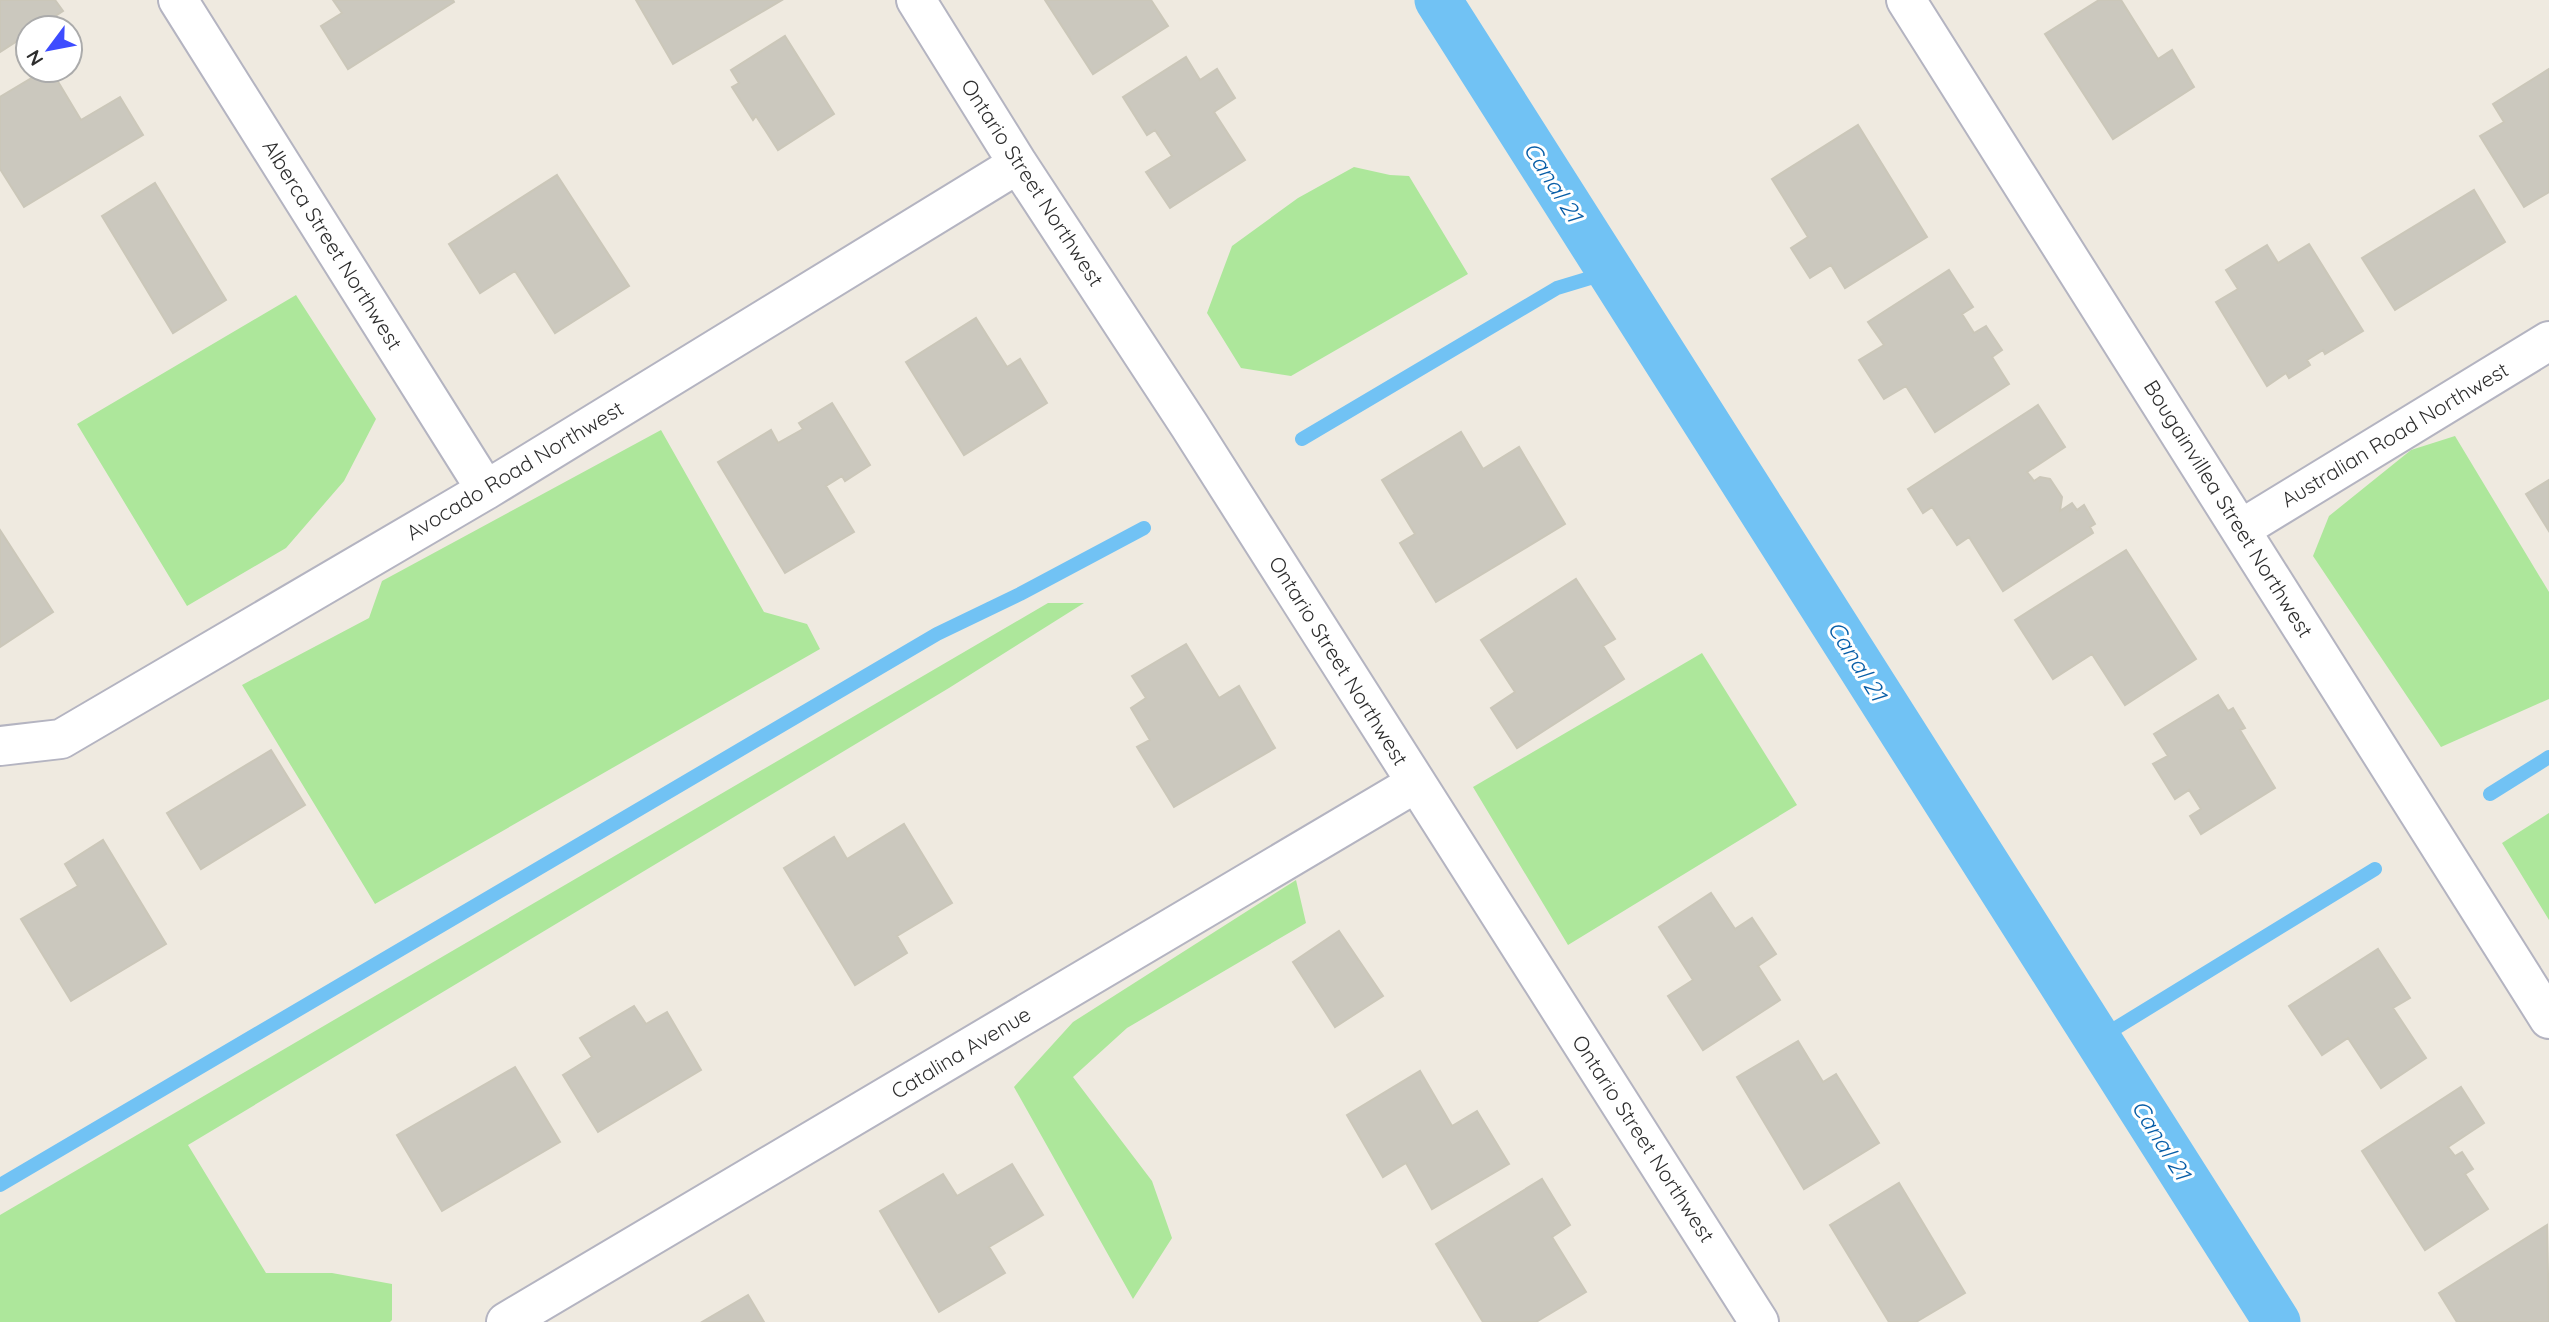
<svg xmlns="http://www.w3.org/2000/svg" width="2549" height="1322" font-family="Quicksand,sans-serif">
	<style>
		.green { fill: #ade79b }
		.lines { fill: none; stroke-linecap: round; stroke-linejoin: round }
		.stream { stroke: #71c2f4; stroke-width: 14 }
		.canal { stroke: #71c2f4; stroke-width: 47 }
		.building { fill: #cbc8be; stroke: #cbc7b9; stroke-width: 2 }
		.minor-casing { stroke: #b4b4c1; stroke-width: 42 }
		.minor { stroke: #fff; stroke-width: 38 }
		.labels { text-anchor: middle; stroke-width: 6; stroke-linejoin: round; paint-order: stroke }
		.street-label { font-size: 21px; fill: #2e2e2e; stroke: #fff }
		.water-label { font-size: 23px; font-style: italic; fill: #085ea7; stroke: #fff }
	</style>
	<rect width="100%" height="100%" fill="#efeae0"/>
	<path class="green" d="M1354,167L1390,175L1409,176L1468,274L1291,376L1241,368L1207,313L1232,246L1298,198Z
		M296,295L376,419L344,481L286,548L187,606L77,424Z
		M661,430L764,612L807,624L820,649L375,904L242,685L369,618L382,581Z
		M2455,436L2549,592V699L2441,747L2313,556L2329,516L2411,450Z
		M1048,603H1084L949,688L188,1145L266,1273H332L392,1284V1320L390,1322H0V1215Z
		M1702,653L1797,805L1568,945L1473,787Z
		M2549,813V920L2502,843Z
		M1296,880L1306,923L1127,1028L1073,1077L1152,1181L1172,1238L1133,1299L1014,1087L1073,1022Z"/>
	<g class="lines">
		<path class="stream" d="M1302,439L1557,288L1610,272
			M2490,794L2549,757
			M2098,1039L2375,869
			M0,1185L937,634L1020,594L1144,528"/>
		<path class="canal" d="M1438,0L2277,1322"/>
	</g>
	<path class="building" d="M0,0H55L63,11L37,28H28V34L0,52Z
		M333,0H453L454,2L348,69L321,26L342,13Z
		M636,0H782L673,64Z
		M1045,0H1151L1168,26L1093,74Z
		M2099,0H2121L2158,59L2172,50L2194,87L2113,139L2045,34Z
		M785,36L834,114L778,150L756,116L753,120L732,87L739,83L731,70Z
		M1186,57L1200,80L1217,69L1235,98L1214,112L1245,160L1170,208L1146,172L1172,156L1155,130L1147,135L1123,97Z
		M2549,69V192L2524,207L2480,136L2504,122L2493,104Z
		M45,70H51L81,120L120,97L143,135L24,207L0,169V97Z
		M1858,125L1927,237L1845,288L1831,265L1810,278L1791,248L1808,237L1772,179Z
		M557,175L629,286L555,333L515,271L480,293L449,244Z
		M155,183L226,300L173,333L102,216Z
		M2474,190L2505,242L2395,310L2362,258Z
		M2309,244L2363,331L2325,354L2323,350L2307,360L2310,365L2289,378L2286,373L2267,386L2216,302L2238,289L2226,270L2267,245L2278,263Z
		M1949,270L1973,307L1962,314L1974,333L1986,326L2002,350L1992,357L2009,384L1935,432L1906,386L1884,399L1859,360L1884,345L1868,322Z
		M976,318L1007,367L1020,359L1047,403L964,455L906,362Z
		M832,403L870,465L845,481L842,476L826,486L854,532L785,573L718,462L771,430L778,443L803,429L799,423Z
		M2038,405L2065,447L2027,472L2034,481L2040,477L2050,479L2062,497L2060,511L2072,503L2077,510L2084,505L2095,524L2090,527L2093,533L2003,591L1969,537L1957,545L1932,507L1923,513L1908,489Z
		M1461,432L1483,469L1519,447L1565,524L1436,602L1400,543L1415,534L1382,480Z
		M2549,480V531L2526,494Z
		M0,530L53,612L0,647Z
		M2126,550L2196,659L2125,705L2092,654L2053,679L2015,620Z
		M1576,579L1615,639L1603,646L1624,679L1517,748L1491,708L1515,692L1481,640Z
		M1186,644L1219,698L1239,686L1275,748L1174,807L1137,747L1150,740L1131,708L1146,698L1132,676Z
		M2218,695L2228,711L2233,708L2245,728L2240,730L2275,788L2201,834L2190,816L2201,809L2189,790L2175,799L2153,764L2168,756L2154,734Z
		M271,750L305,805L201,869L167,813Z
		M904,824L952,903L897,936L907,953L855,985L784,868L834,837L847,859Z
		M103,840L166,944L71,1001L21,919L78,886L65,864Z
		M1711,893L1735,929L1752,918L1776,954L1758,966L1780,1000L1703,1050L1668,996L1693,980L1659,927Z
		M1339,931L1383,996L1335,1027L1293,962Z
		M2378,949L2410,998L2393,1008L2426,1058L2381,1088L2348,1038L2322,1055L2289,1006Z
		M634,1006L646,1024L667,1012L701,1070L598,1132L563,1075L592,1057L580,1038Z
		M1798,1041L1823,1082L1836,1074L1879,1143L1804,1189L1737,1077Z
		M515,1067L560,1142L442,1211L397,1135Z
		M1420,1071L1452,1126L1477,1111L1509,1164L1432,1209L1406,1163L1383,1177L1347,1115Z
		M2461,1087L2484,1123L2448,1147L2455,1156L2462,1152L2473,1169L2465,1174L2488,1209L2425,1250L2362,1151Z
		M1012,1164L1043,1215L989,1247L1005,1273L939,1312L880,1211L943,1174L957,1196Z
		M1542,1179L1570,1225L1552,1237L1586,1292L1536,1322H1483L1436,1244Z
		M1899,1183L1965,1293L1916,1322H1889L1830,1225Z
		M2547,1225L2549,1322H2457L2439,1293Z
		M748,1295L764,1322H702Z"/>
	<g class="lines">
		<defs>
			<path id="minor" d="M178,0L486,490
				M916,0L1018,164L1189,425L1759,1322
				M1906,0L2549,1019
				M2241,529L2549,341
				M0,746L61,739L486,490L1018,164
				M506,1322L1416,783"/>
		</defs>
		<use href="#minor" class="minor-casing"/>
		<use href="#minor" class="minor"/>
	</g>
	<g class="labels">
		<g class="street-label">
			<text transform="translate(1032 183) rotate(57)" y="7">Ontario Street Northwest</text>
			<text transform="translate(332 245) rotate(58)" y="7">Alberca Street Northwest</text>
			<text transform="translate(2395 435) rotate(-31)" y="7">Australian Road Northwest</text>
			<text transform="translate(515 471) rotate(-31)" y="7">Avocado Road Northwest</text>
			<text transform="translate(2228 509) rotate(58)" y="7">Bougainvillea Street Northwest</text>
			<text transform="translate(1338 661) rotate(58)" y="7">Ontario Street Northwest</text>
			<text transform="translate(961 1053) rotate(-31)" y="7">Catalina Avenue</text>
			<text transform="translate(1643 1139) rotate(57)" y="7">Ontario Street Northwest</text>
		</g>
		<g class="water-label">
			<text transform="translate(1553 182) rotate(58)" y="8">Canal 21</text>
			<text transform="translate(1857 661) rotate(58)" y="8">Canal 21</text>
			<text transform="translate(2161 1140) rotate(58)" y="8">Canal 21</text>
		</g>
	</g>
	<g transform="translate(49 49) rotate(238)"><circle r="33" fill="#ffffff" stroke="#ababab" stroke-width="2"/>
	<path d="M0-5L12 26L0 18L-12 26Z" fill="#3d4cff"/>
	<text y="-10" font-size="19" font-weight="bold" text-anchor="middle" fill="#2e2e2e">N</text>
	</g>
</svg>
